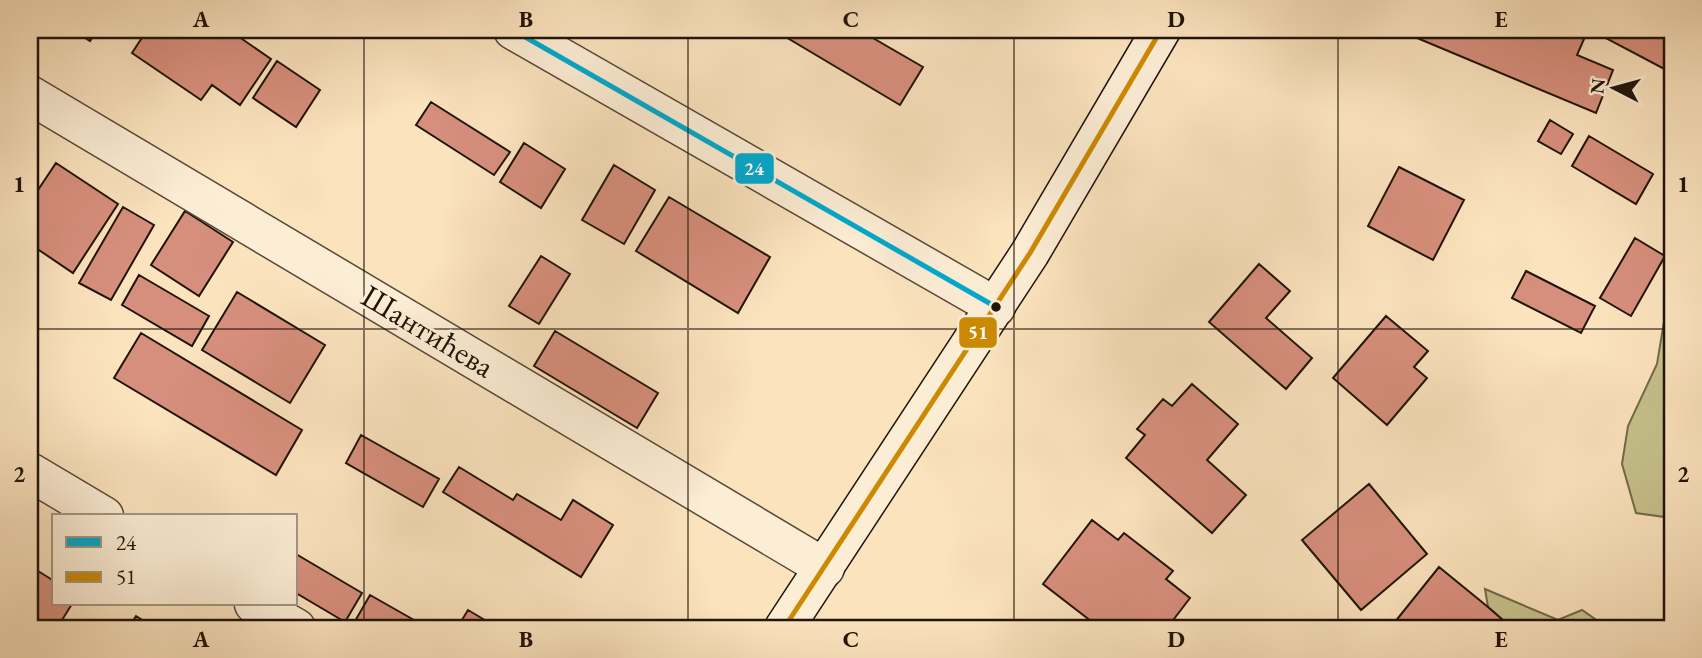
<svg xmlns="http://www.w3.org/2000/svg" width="1702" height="658" font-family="'EB Garamond',serif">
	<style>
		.green { fill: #c6c18c; stroke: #736a4a; stroke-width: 2 }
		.building { fill: #d78f7d; stroke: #201409; stroke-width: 2 }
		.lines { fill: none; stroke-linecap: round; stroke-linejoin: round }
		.street-casing { stroke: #574836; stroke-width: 41 }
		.secondary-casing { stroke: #201409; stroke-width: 41 }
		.street { stroke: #fcedd5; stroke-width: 38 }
		.secondary { stroke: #fcedd5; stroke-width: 38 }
		.bus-1-casing { stroke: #fcedd5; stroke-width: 10 }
		.bus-2-casing { stroke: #fcedd5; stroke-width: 10 }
		.bus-1 { stroke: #00a9ce; stroke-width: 5 }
		.bus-2 { stroke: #cc8902; stroke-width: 5 }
		.grid { fill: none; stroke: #201409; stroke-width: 2; stroke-opacity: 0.55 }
		.bus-dot { fill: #201409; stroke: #fcedd5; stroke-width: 2.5 }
		.labels { text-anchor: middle; stroke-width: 6; stroke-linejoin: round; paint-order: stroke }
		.street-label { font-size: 32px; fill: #201409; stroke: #fcedd5 }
		.line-badge { stroke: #fcedd5; stroke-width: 2.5 }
		.badge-label { font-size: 19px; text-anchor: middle; font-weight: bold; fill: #fff }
		.neatline { fill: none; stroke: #201409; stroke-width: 2.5 }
		.grid-label { font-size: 23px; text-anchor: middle; font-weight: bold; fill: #201409 }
	</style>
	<rect width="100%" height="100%" fill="#fbe3be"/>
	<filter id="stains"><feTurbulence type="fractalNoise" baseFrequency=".00286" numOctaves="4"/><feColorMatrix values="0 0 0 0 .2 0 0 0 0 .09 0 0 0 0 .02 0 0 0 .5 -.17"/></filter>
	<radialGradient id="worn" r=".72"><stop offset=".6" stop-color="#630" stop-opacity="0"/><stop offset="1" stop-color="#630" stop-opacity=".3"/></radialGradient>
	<path class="green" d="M1672,273V518L1636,513L1622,464L1628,426L1657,364Z
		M1485,589L1558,620L1582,610L1608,628H1512L1488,607Z"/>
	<path class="building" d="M73,30H97L90,41Z
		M147,30H229L271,59L240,105L212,85L201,100L132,53Z
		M774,30H859L923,67L900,105Z
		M1398,30H1560L1584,39L1577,55L1613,70L1596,113Z
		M1598,30H1672V73L1596,33Z
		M277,61L320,90L296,127L253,98Z
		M431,102L510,152L494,175L416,125Z
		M1550,120L1573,134L1561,154L1538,141Z
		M1589,136L1653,174L1636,204L1572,166Z
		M524,143L565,169L541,208L500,182Z
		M56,163L118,204L73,273L30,244V202Z
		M614,165L655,190L624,244L582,220Z
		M1399,167L1464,200L1433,260L1368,226Z
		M669,197L770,257L738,313L636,251Z
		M123,207L154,225L111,300L79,283Z
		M185,211L233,242L199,296L151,265Z
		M1635,238L1665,256L1631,316L1600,298Z
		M541,256L570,274L539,324L509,306Z
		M1259,264L1290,291L1266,318L1312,358L1286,389L1209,322Z
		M1526,271L1595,306L1581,333L1512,298Z
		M139,275L209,316L192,346L122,305Z
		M237,292L325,345L290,403L202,350Z
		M1386,316L1428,351L1414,367L1427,378L1387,425L1333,378Z
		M555,331L658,393L637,428L534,366Z
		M141,333L302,430L276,475L114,378Z
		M1192,384L1238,424L1207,460L1246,495L1212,533L1126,458L1145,435L1137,429L1163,399L1172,406Z
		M361,435L439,479L423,507L346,463Z
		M459,467L513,500L517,494L561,520L573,500L613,525L581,577L443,492Z
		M1369,484L1427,554L1361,610L1302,540Z
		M1092,520L1118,540L1124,533L1173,571L1166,579L1190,598L1167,628H1100L1043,584Z
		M296,554L362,593L345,622L296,593Z
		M30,566L54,581V604H72L57,628H30Z
		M1439,567L1488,607L1512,628H1390Z
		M370,595L428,628H351Z
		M468,610L498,628H457Z
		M136,616L155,628H128Z"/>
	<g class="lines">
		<defs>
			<path id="street" d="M513,30L996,307
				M30,95L825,568
				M30,472L104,516
				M254,604L296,628"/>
			<path id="secondary" d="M784,628L1030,253L1161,30"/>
		</defs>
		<use href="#street" class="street-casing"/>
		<use href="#secondary" class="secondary-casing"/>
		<use href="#street" class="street"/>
		<use href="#secondary" class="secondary"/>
		<defs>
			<path id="bus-1" d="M513,30L996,307"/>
			<path id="bus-2" d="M784,628L1030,253L1161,30"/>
		</defs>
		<use href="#bus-1" class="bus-1-casing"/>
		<use href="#bus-2" class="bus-2-casing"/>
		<use href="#bus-1" class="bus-1"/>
		<use href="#bus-2" class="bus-2"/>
	</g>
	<path class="grid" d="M364,30V628M688,30V628M1014,30V628M1338,30V628M30,329H1672"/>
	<circle class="bus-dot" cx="996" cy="307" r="6"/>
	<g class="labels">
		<g class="street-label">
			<text transform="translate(428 331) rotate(31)" y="11">Шантићева</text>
		</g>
	</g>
	<g class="line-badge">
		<rect x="734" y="152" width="41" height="33" rx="7" fill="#00a9ce"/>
		<rect x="958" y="316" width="40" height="33" rx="7" fill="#cc8902"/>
	</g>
	<g class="badge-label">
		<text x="754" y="175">24</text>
		<text x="978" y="339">51</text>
	</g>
	<rect width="1702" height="658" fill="none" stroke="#fbe3be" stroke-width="77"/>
	<rect x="52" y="514" width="245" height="91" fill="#fcedd5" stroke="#a49683" stroke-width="2"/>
	<rect x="66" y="537" width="35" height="10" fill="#00a9ce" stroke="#a49683" stroke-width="2"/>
	<text x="116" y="550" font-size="21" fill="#201409">24</text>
	<rect x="66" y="572" width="35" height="10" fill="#cc8902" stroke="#a49683" stroke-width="2"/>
	<text x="116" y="584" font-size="21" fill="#201409">51</text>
	<g transform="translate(1614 88) rotate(276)" stroke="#fcedd5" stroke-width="5" paint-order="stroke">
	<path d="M0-5L12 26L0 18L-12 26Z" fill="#201409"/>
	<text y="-10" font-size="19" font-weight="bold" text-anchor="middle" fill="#201409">N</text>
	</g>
	<rect x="38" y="38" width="1626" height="582" class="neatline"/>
	<g class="grid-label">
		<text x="201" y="27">A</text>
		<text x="526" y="27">B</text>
		<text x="851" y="27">C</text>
		<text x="1176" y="27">D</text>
		<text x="1501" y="27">E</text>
		<text x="19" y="192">1</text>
		<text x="1683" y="192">1</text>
		<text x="19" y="482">2</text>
		<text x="1683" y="482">2</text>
		<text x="201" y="647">A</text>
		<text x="526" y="647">B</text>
		<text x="851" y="647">C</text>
		<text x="1176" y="647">D</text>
		<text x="1501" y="647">E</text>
	</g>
	<rect width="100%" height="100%" filter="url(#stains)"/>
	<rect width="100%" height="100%" fill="url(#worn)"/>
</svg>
